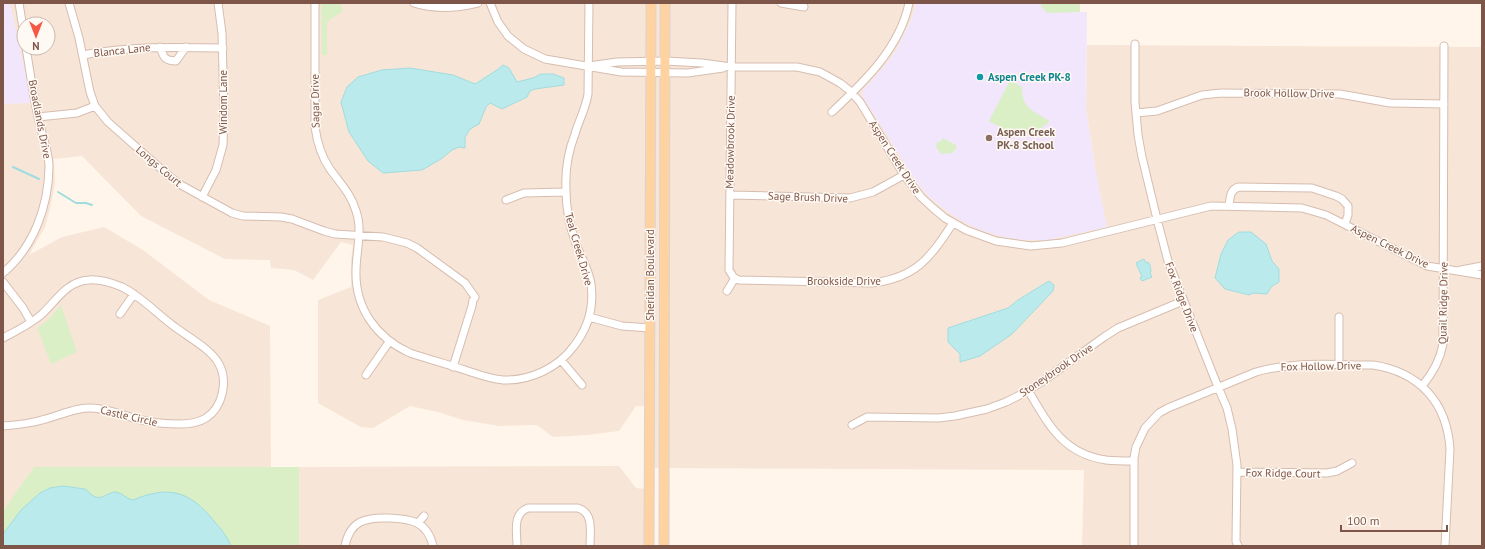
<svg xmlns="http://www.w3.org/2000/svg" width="1485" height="549" font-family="'PT Sans',sans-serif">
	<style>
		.residential { fill: #f7e6d7; fill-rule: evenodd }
		.education { fill: #f2e6fc }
		.green { fill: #dbefc6 }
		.water { fill: #bbeaec; stroke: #a0dcdf }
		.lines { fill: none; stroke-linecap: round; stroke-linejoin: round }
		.stream { stroke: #a0dcdf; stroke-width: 2 }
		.minor-casing { stroke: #d6bdb0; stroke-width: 9 }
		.major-casing { stroke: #ddd3d0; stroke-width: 11 }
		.minor { stroke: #fff; stroke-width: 7 }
		.major { stroke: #ffd2a1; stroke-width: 9 }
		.culture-dot { fill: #0f9aa8; stroke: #fff9f3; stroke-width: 1.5 }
		.education-dot { fill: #8d6e63; stroke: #fff9f3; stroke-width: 1.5 }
		.labels { text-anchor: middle; stroke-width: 3; stroke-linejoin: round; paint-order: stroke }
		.street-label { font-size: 11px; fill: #7e5649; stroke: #fff9f3 }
		.culture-label { font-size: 11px; font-weight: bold; fill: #0d838f; stroke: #fff9f3; text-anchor: start }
		.education-label { font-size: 11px; font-weight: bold; fill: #785e54; stroke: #fff9f3; text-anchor: start }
	</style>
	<rect width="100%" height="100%" fill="#fff5ea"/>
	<path class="residential" d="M3,3H916L911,20L896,51L883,69L863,90L907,168L917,183L930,198L949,213L1004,237L1024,240H1048L1062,237L1095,166L1086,110L1087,45L1482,47V546H1082L1084,470L645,468L644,406H636L619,431L587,435L553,437L537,425L499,426L463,420L438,412L410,406L373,428L361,427L318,403V300L351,287V260L353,245L341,242L313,280L294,270L271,268L270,260L225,259L141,216L82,156L54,159L55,183L50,209L45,227L29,255L62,237L104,227L143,250L209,300L270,326L271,467H35L3,511ZM24,24H48V48H24Z
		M619,466L636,488L645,489V546H299V467Z"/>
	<path class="education" d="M3,3H10L32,103L3,104Z
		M916,3H1080V12H1087L1086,110L1095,166L1107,227L1048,240H1024L1004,237L986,232L967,224L949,213L930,198L917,183L862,96L863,90L882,69L896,51L911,20Z"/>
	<path class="green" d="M321,3H340L343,11L327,22V55H322Z
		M1041,3H1080V12L1047,13L1041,6Z
		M1010,80L1022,87C1022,109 1033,111 1050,121C1039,131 1030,136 1015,136L1014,131L1009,129L1005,130L989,121Z
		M943,138L956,145V149L952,153L941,154L936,147L937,142H940Z
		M61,305L77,352L51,364L37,328L49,319Z
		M34,467H299V546H3V511Z"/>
	<path class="water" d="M503,65L509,68L517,82L533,78L541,74H553L564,78V85L535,89L530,91L527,97L502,109L490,103L486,107L479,124L470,129L465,137V148L459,147L452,150L441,159L422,170L383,173L368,161L349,132L341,102L347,87L358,77L382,70L410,68L453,75L475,84L497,70Z
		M1239,232H1251L1266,244L1272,261L1279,269V282L1271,287L1267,294L1253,293L1249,295L1225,289L1215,278L1221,254L1228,240Z
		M1144,259L1146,263L1148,262L1150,265L1151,272L1150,273L1152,277L1142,281L1140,278L1142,277L1136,263Z
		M1049,281L1054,285L1053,291L1012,334L980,356L960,362V354L948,342V328L1008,308L1018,300Z
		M63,486L85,489C88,491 89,493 92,495C101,502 107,492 116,492C123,493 126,499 133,500C169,485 190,491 214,521C221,529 227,536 231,546H3V534L21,510L40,493L50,488Z"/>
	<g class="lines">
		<path class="stream" d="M13,167L39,179
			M58,192L76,203H86L92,205"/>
		<defs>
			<path id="minor" d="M19,3L24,35
				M69,3L79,38L90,92L95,106L108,122L168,175L181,185L232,213L243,216L281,217L292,219L324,231L335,234L383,237L407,243L417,248L465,283L475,297L473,300L472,306L453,367
				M315,3V127C317,142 321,156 330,169C340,183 351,194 356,211C363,231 356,251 356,271C355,309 377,338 410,353C428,359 446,364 465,370C477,374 490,379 503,380C530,381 558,368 574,346C588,328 594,306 591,284C589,270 581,257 576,244C570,227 566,208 566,190C565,172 568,152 575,134C579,120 586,108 588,94L589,3
				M414,3C435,10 457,8 478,3
				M490,3L498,22L508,36L524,49L545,59L621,72L688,73L723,68
				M732,3L729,270L734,278L739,280L872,283C916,278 930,258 953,223
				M781,3L804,7
				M1135,44V102L1138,135L1142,157L1157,219L1168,261L1218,387L1227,408L1232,429L1237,465L1236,541L1238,546
				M160,47C164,57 164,61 176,61L186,47
				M83,55C129,46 175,47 223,48
				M589,66L617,62L665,61L702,63L731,67H797L820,72L840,83L849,90L860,102L904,175L921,197L933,208L945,218L966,230L996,241L1031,246L1062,243L1211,206L1302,208L1326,215L1427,266L1482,275
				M832,112C864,82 900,48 909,3
				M1136,113L1157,111L1202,95L1221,93L1340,94L1390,103L1444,104
				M38,117L77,113L95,106
				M730,195L850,198L873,192L904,175
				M202,197L216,170L223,145L224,114L222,33L218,3
				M506,200L524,193L566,192
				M1229,206C1230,198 1230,189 1239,187L1312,188L1336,196L1342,199L1348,206V215L1345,224
				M1461,270L1482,266
				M3,273C34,247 49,205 49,165C48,149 41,132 38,117C33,94 30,71 26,48
				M3,282L23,308L31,322
				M727,291L735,278
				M120,314L134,294
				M589,317L622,326L650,328
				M3,338C16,331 31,324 42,314C56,301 67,281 89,280C100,279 112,283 122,287C142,297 157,314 175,327C188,337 211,349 219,364C228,381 223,407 206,418C198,423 190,424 180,424C167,424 154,423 141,420C128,417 114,411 100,409C79,405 62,415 42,420C29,424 16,425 3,426
				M561,360L582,385
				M1339,365V317
				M366,375L389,342
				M1422,386C1433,373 1440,361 1443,344L1444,46
				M1028,390C1048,424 1063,454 1106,460C1115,461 1125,461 1134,461
				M852,425L867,417L938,418L955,416L987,409L1006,402L1022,394L1043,381L1104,337L1118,328L1183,301
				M1237,472L1327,473L1337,471L1352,463
				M418,523L424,516
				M345,546C350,521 365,517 389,518C411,519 427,521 433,546
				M517,546C517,532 512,514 528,508H578C594,513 590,532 590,546
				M1134,546V458L1136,447L1145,428L1159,413L1168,408L1256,372C1294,361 1334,365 1373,365C1420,372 1447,403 1450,449L1445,546"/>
			<path id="major" d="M649,546L651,3
				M664,546L665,3"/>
		</defs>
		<use href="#minor" class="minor-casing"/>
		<use href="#major" class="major-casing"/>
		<use href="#minor" class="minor"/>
		<use href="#major" class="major"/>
	</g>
	<circle class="culture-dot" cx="980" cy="77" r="4"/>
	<circle class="education-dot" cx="989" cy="138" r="4"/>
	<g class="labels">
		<g class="street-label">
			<text transform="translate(122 50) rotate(-6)" y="4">Blanca Lane</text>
			<text transform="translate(1289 93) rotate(1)" y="4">Brook Hollow Drive</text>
			<text transform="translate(315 101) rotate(-91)" y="4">Sagar Drive</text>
			<text transform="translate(223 102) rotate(-90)" y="4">Windom Lane</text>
			<text transform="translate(40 119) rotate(79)" y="4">Broadlands Drive</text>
			<text transform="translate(730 142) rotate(-89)" y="4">Meadowbrook Drive</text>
			<text transform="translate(895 157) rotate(57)" y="4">Aspen Creek Drive</text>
			<text transform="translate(159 166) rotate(40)" y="4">Longs Court</text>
			<text transform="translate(808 197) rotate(2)" y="4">Sage Brush Drive</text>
			<text transform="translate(1390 246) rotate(26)" y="4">Aspen Creek Drive</text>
			<text transform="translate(579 249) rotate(74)" y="4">Teal Creek Drive</text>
			<text transform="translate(650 275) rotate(-90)" y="4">Sheridan Boulevard</text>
			<text x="844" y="285">Brookside Drive</text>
			<text transform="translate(1182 297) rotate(69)" y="4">Fox Ridge Drive</text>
			<text transform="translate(1443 303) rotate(-89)" y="4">Quail Ridge Drive</text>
			<text transform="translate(1321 366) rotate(-1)" y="4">Fox Hollow Drive</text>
			<text transform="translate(1056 370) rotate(-34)" y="4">Stoneybrook Drive</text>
			<text transform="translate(129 416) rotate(13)" y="4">Castle Circle</text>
			<text transform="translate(1283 473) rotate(1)" y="4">Fox Ridge Court</text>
		</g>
		<g class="culture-label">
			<text x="988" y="81">Aspen Creek PK-8</text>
		</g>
		<g class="education-label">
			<text x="997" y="136">Aspen Creek<tspan x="997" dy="13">PK-8 School</tspan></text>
		</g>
	</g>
	<rect width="1485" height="549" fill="none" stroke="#7e5649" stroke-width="8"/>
	<g transform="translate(36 36) rotate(180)"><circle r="19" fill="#fff9f3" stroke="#cbb8af"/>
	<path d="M0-3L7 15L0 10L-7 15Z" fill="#f55843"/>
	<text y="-6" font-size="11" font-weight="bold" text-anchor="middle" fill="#7e5649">N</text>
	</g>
	<path d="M1341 525v6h106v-6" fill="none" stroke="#7e5649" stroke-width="2"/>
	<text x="1347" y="525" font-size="12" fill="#7e5649" stroke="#fff9f3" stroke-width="3" paint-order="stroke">100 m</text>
</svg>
